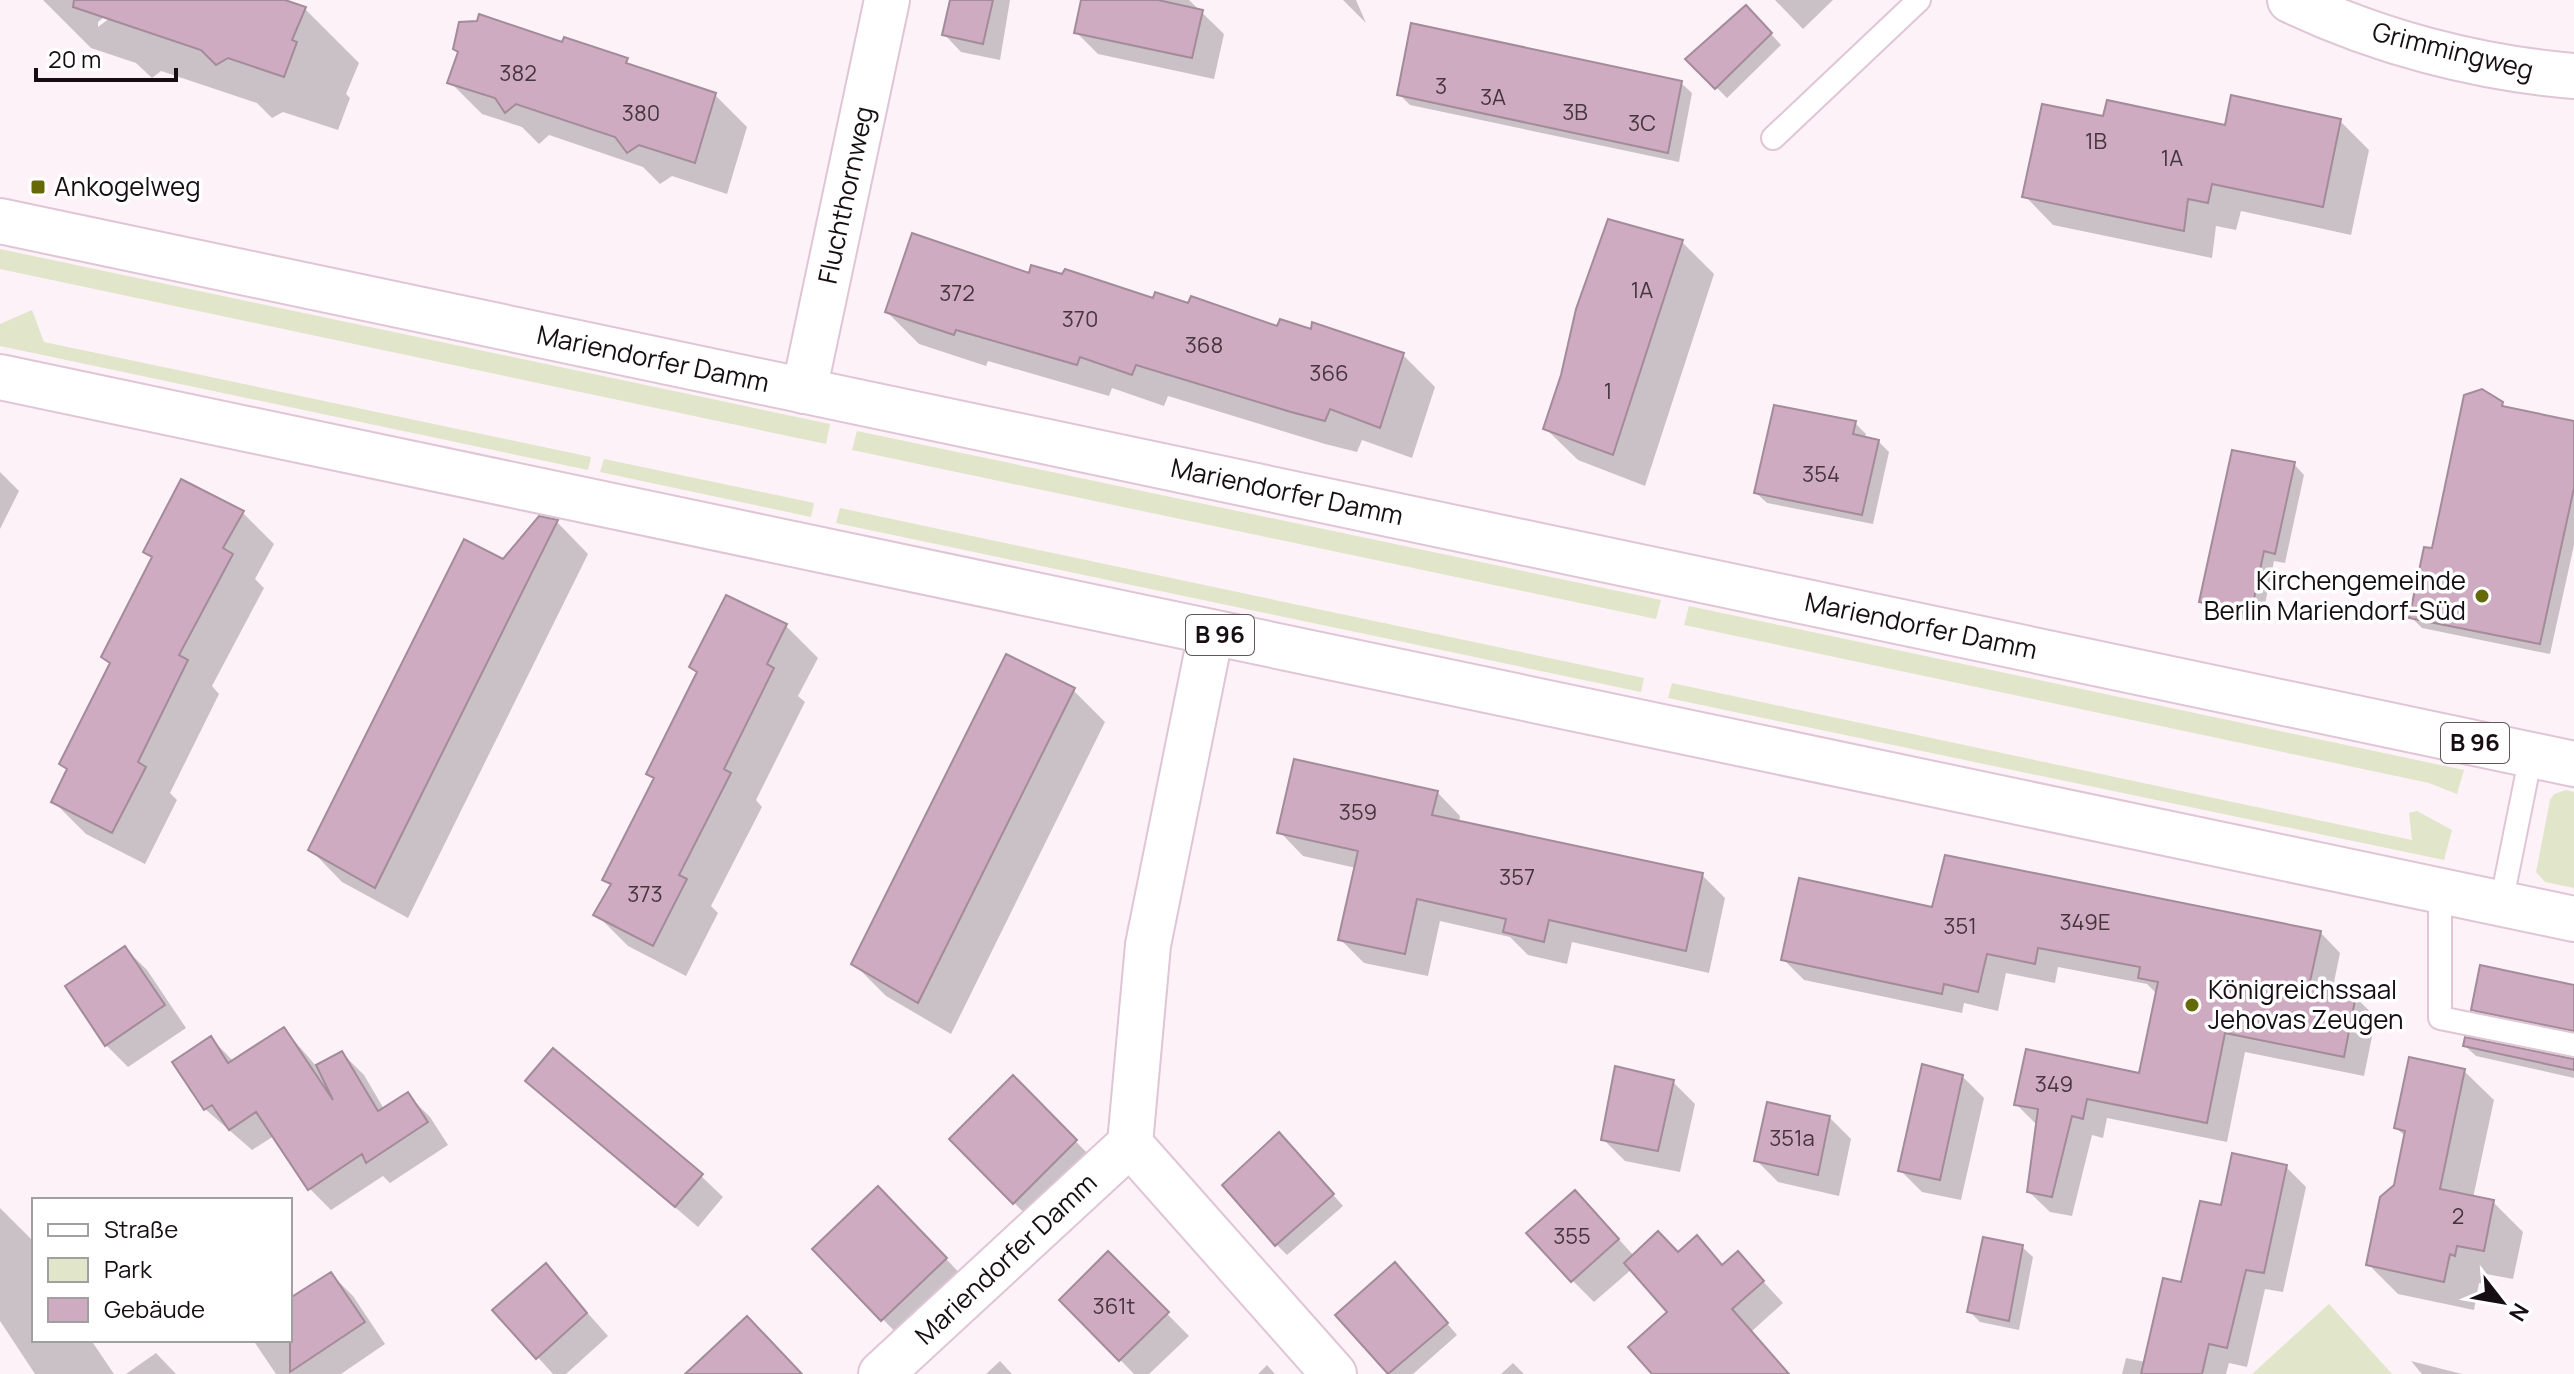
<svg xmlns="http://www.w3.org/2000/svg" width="2574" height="1374" font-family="Manrope,sans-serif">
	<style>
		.green { fill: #e1e5ca }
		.shadow { fill: #0003; fill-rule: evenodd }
		.building { fill: #cfabc1; stroke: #a38b9a; stroke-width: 2 }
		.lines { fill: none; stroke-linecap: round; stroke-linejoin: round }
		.service-casing { stroke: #dfc5d5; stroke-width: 26 }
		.minor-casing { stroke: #dfc5d5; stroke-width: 48 }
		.primary-casing { stroke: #dfc5d5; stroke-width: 48 }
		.service { stroke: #fff; stroke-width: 22 }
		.minor { stroke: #fff; stroke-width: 44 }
		.primary { stroke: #fff; stroke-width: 44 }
		.poi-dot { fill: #656908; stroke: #fff; stroke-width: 3 }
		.labels { text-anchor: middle; stroke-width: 7; stroke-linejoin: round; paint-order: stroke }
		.number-label { font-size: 22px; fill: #45353e }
		.shield { fill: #fff; stroke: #5d565a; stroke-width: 2 }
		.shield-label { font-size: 24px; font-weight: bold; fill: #170e13 }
		.street-label { font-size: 26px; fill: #170e13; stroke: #fff }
		.poi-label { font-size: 26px; fill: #170e13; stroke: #fff; text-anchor: start }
	</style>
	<rect width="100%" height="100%" fill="#fdf2f8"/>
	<path class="green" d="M0,249L830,424L826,444L0,269Z
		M32,310L44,342L591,457L588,470L0,346V324Z
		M857,431L1661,600L1656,619L852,450Z
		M604,459L814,503L811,517L600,472Z
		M840,508L1644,678L1641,692L836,523Z
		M1689,606L2464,770L2457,794L2429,783L1684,625Z
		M1672,683L2412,840L2409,813L2417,811L2452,830L2444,860L1668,698Z
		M2566,790L2574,792V888L2545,882L2536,872L2550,800L2554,794Z
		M2329,1304L2392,1374H2252Z"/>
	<path class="shadow" d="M43,0H279L305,9L359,63L346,94L350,98L338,130L283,112L272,118L257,103L161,71L152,78L136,63L91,48ZM113,10L115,14L98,27V22Z
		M952,0H1010L1000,60L961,52L944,34Z
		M1107,0H1189L1224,34L1214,79L1098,54L1076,32Z
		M1343,0H1356L1366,23Z
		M1775,0H1833L1803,29Z
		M1757,18L1781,45L1727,98L1688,59Z
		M565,40L715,95L747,127L727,194L672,176L660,184L643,167L549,135L539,144L522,127L482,114L450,82L564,44Z
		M1681,83L1692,93L1679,162L1410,105L1399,94Z
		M2340,121L2369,150L2351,235L2241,211L2236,230L2216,226L2212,258L2053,225L2025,196L2226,128Z
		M1609,222L1682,242L1714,274L1645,486L1578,460L1545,428Z
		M1030,275L1279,328L1312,332L1403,355L1435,387L1412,458L1362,440L1357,452L1325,444L1168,396L1164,406L1112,388L1109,396L988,361L986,366L919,344L887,312Z
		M2502,404L2508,409L2574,423V545L2550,654L2422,628L2411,617L2434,551Z
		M1855,423L1866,434L1864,439L1878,441L1889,452L1873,524L1767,503L1756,493Z
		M2294,464L2304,475L2285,563L2274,561L2261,623L2212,612L2202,601Z
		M0,472L19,491L0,529Z
		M242,512L274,544L255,579L264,588L212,686L219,694L170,793L177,800L145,864L86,834L54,802L69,771L61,764L111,664L104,657L153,559L145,551Z
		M557,522L588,554L408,918L342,882L310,849L504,561Z
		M786,626L818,658L798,696L805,702L756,800L762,807L711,906L718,913L686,976L628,946L596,914L612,887L604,879L655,780L649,773L699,674L691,667Z
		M1073,690L1105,722L951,1034L886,996L854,964Z
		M1437,792L1460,816L1459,823L1702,875L1725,898L1709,973L1572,942L1567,964L1528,955L1510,937L1440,921L1428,976L1364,963L1340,939L1356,868L1303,856L1280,832Z
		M1934,909L2320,932L2340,953L2332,992L2355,997L2376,1017L2364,1076L2245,1052L2227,1142L2107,1118L2103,1138L2092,1135L2072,1216L2050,1212L2029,1192L2036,1124L2016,1104L2141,1076L2157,994L2147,984L2058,967L2055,983L2006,973L1998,1011L1964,1003L1962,1013L1804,980L1783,959Z
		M125,948L147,970L186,1028L128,1067L106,1045Z
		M2574,987V1038L2483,1020L2473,1009Z
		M284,1029L317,1067L342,1053L364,1075L384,1109L408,1095L430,1117L448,1145L390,1183L383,1176L331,1210L309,1188L274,1136L252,1150L205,1109L211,1038L234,1062Z
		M2465,1046L2574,1060V1078L2476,1056Z
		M2464,1071L2494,1100L2473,1198L2493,1202L2523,1232L2513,1279L2486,1274L2484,1284L2479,1283L2474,1310L2398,1294L2368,1264L2395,1186L2406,1137L2396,1128Z
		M1962,1076L1984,1098L1961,1200L1922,1192L1900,1170Z
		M1013,1078L1098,1164L1036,1225L951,1139Z
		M528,1081L701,1176L723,1197L698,1227Z
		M1673,1082L1695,1104L1680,1172L1625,1161L1603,1139Z
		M1829,1117L1851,1139L1839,1196L1778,1182L1756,1160Z
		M1290,1146L1343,1206L1287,1255L1276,1244Z
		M2286,1167L2306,1187L2283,1292L2265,1289L2247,1367L2229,1363L2226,1374H2122L2126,1358L2145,1362L2182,1285Z
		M0,1208L34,1242V1340H91L114,1374H35L0,1321Z
		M900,1210L967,1281L904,1341L815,1249Z
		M1597,1215L1634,1256L1679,1254L1697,1238L1724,1266L1738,1254L1783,1303L1752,1331L1789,1374H1655L1670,1312L1632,1269L1594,1302L1572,1280Z
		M2022,1247L2033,1257L2019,1330L1980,1322L1970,1312Z
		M1108,1254L1189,1336L1149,1374H1134L1062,1300Z
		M546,1266L608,1336L566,1374H553L495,1310Z
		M331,1274L353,1296L385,1344L341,1374H276L253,1340H290V1300Z
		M1406,1275L1457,1335L1413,1374H1391L1338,1315Z
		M156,1353L176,1374H126Z
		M1000,1361L1012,1374H986Z
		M2411,1361L2462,1374H2422Z
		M1513,1363L1524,1374H1501Z
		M1267,1365L1275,1374H1258Z"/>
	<path class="building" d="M74,0H285L306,7L292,40L297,42L284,77L228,58L216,65L201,50L73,7Z
		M950,0H993L983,44L942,35Z
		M1081,0H1158L1203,10L1192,58L1074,33Z
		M1746,5L1772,33L1715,89L1685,59Z
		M479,14L562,42L564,37L628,58L626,63L716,93L695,163L639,145L627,153L615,137L516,104L505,113L495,98L447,83L458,52L453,49L459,22L477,21Z
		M1411,23L1682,81L1668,153L1397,95Z
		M2231,95L2341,119L2323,207L2212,184L2208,203L2188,199L2184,231L2022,197L2042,104L2103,116L2107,100L2225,125Z
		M1608,219L1683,240L1613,455L1543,429L1561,375L1576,309Z
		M912,233L1029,273L1031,265L1062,274L1065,269L1153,298L1155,292L1188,303L1191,296L1277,326L1280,319L1311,329L1312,322L1404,353L1380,428L1330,409L1325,421L1291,412L1136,365L1132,375L1080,357L1077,365L956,330L954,335L885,312Z
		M2482,389L2503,402L2502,406L2574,421V488L2540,644L2409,618L2424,547L2432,548L2464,395Z
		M1774,405L1856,421L1853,434L1879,440L1862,515L1754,493Z
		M2232,450L2295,462L2275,554L2264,551L2251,613L2199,602Z
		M181,479L244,511L223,548L233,554L179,655L188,660L138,762L146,767L112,833L51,802L67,769L59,764L110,663L101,657L152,557L143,552Z
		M539,516L558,520L375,888L308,850L464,539L503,559Z
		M726,595L787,624L767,664L774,668L724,769L731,773L679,875L687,879L653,946L593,915L611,884L602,880L654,778L646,774L697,672L689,667Z
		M1006,654L1075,688L918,1003L851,964Z
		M1294,759L1438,791L1432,815L1703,873L1686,951L1549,920L1544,942L1503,932L1506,919L1417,899L1405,954L1338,940L1358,851L1277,833Z
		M1945,855L2321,931L2309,986L2356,995L2344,1057L2225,1033L2207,1123L2087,1099L2083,1119L2072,1116L2052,1197L2027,1192L2038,1109L2014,1105L2026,1049L2139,1073L2158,982L2138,978L2140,967L2038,948L2035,964L1987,954L1978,992L1944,984L1942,994L1781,960L1799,878L1932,907Z
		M125,946L165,1005L105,1046L65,986Z
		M2480,965L2574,985V1031L2471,1010Z
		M284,1027L333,1100L316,1065L342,1051L378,1111L408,1092L428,1122L366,1163L362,1154L308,1190L256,1112L229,1130L212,1105L204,1110L172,1062L211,1036L228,1063Z
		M2465,1037L2574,1059V1070L2463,1046Z
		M553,1048L703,1174L675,1207L525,1081Z
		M2409,1057L2465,1069L2440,1189L2494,1200L2484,1251L2457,1246L2455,1256L2450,1254L2444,1282L2366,1265L2380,1197L2394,1185L2405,1131L2394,1128Z
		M1922,1064L1963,1075L1940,1180L1898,1171Z
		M1615,1066L1674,1080L1658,1151L1601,1140Z
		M1013,1075L1077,1140L1013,1204L949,1139Z
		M1767,1102L1830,1116L1818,1175L1754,1161Z
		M1279,1132L1334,1194L1275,1246L1222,1185Z
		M2232,1153L2287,1165L2264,1273L2246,1270L2227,1348L2209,1344L2202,1374H2141L2163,1278L2181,1282L2200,1201L2221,1205Z
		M878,1186L947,1258L881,1321L812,1249Z
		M1575,1190L1619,1239L1571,1282L1526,1233Z
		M1658,1231L1678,1252L1697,1235L1722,1265L1738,1251L1764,1281L1732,1309L1789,1374H1652L1628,1347L1667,1312L1624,1263Z
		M1983,1237L2023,1245L2009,1321L1967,1312Z
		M1108,1251L1169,1312L1119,1361L1059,1300Z
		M1395,1262L1448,1323L1388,1374L1335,1315Z
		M546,1263L587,1313L536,1359L492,1310Z
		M331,1272L365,1322L290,1372V1298Z
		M747,1316L802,1374H685Z"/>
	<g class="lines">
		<defs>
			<path id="service" d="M1773,138L1919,0
				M2440,891V1018L2574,1045
				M2501,904L2531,755"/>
			<path id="minor" d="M2290,0C2378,42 2477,68 2574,76
				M804,391L887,0
				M1130,1144L1334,1374
				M881,1374L1130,1144L1148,945L1211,633"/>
			<path id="primary" d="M0,221L2574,764
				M0,377L2574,919"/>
		</defs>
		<use href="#service" class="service-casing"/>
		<use href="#minor" class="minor-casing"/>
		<use href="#primary" class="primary-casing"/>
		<use href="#service" class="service"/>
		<use href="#minor" class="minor"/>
		<use href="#primary" class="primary"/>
	</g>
	<g class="poi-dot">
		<rect x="30" y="179" width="16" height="16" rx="4"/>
		<circle cx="2482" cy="596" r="8"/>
		<circle cx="2192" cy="1005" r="8"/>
	</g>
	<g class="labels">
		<g class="number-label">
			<text x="518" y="81">382</text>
			<text x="1441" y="94">3</text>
			<text x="1493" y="105">3A</text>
			<text x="1575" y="120">3B</text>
			<text x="641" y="121">380</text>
			<text x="1642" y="131">3C</text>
			<text x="2096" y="149">1B</text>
			<text x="2172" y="166">1A</text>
			<text x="1642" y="298">1A</text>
			<text x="957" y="301">372</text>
			<text x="1080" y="327">370</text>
			<text x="1204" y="353">368</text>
			<text x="1329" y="381">366</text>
			<text x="1608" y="399">1</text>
			<text x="1821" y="482">354</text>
			<text x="1358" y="820">359</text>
			<text x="1517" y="885">357</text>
			<text x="645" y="902">373</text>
			<text x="2085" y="930">349E</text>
			<text x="1960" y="934">351</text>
			<text x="2054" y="1092">349</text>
			<text x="1792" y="1146">351a</text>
			<text x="2458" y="1224">2</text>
			<text x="1572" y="1244">355</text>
			<text x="1114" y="1314">361t</text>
		</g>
		<g class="shield">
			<rect x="1186" y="615" width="68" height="40" rx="6"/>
			<rect x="2441" y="723" width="68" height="40" rx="6"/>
		</g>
		<g class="shield-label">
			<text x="1220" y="643">B 96</text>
			<text x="2475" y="751">B 96</text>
		</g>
		<g class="street-label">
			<text transform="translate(2453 51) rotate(14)" y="9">Grimmingweg</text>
			<text transform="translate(846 195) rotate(-78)" y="9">Fluchthornweg</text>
			<text transform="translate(653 359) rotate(12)" y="9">Mariendorfer Damm</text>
			<text transform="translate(1287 492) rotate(12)" y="9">Mariendorfer Damm</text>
			<text transform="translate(1921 626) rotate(12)" y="9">Mariendorfer Damm</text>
			<text transform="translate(1006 1259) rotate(-43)" y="9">Mariendorfer Damm</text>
		</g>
		<g class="poi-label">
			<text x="54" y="196">Ankogelweg</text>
			<text x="2466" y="590" text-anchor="end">Kirchengemeinde<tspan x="2466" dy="30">Berlin Mariendorf-Süd</tspan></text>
			<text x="2208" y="999">Königreichssaal<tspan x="2208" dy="30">Jehovas Zeugen</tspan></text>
		</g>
	</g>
	<rect x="32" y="1198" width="260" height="144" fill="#ffffff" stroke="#a29fa1" stroke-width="2"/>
	<rect x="48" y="1224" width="40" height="12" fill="#ffffff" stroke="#a29fa1" stroke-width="2"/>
	<text x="104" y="1238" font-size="24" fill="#170e13">Straße</text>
	<rect x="48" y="1258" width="40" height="24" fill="#e1e5ca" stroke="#a29fa1" stroke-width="2"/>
	<text x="104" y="1278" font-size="24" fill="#170e13">Park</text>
	<rect x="48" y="1298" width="40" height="24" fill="#cfabc1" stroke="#a29fa1" stroke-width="2"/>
	<text x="104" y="1318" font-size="24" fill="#170e13">Gebäude</text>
	<g transform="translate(2502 1302) rotate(121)" stroke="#ffffff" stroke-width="6" paint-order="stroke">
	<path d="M0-6L14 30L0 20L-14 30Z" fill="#170e13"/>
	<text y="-12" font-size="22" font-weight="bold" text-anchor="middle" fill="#170e13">N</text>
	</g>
	<path d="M36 68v12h140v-12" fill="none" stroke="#170e13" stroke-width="4"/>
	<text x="48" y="68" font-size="24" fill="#170e13" stroke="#ffffff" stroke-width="6" paint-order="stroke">20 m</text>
</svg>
